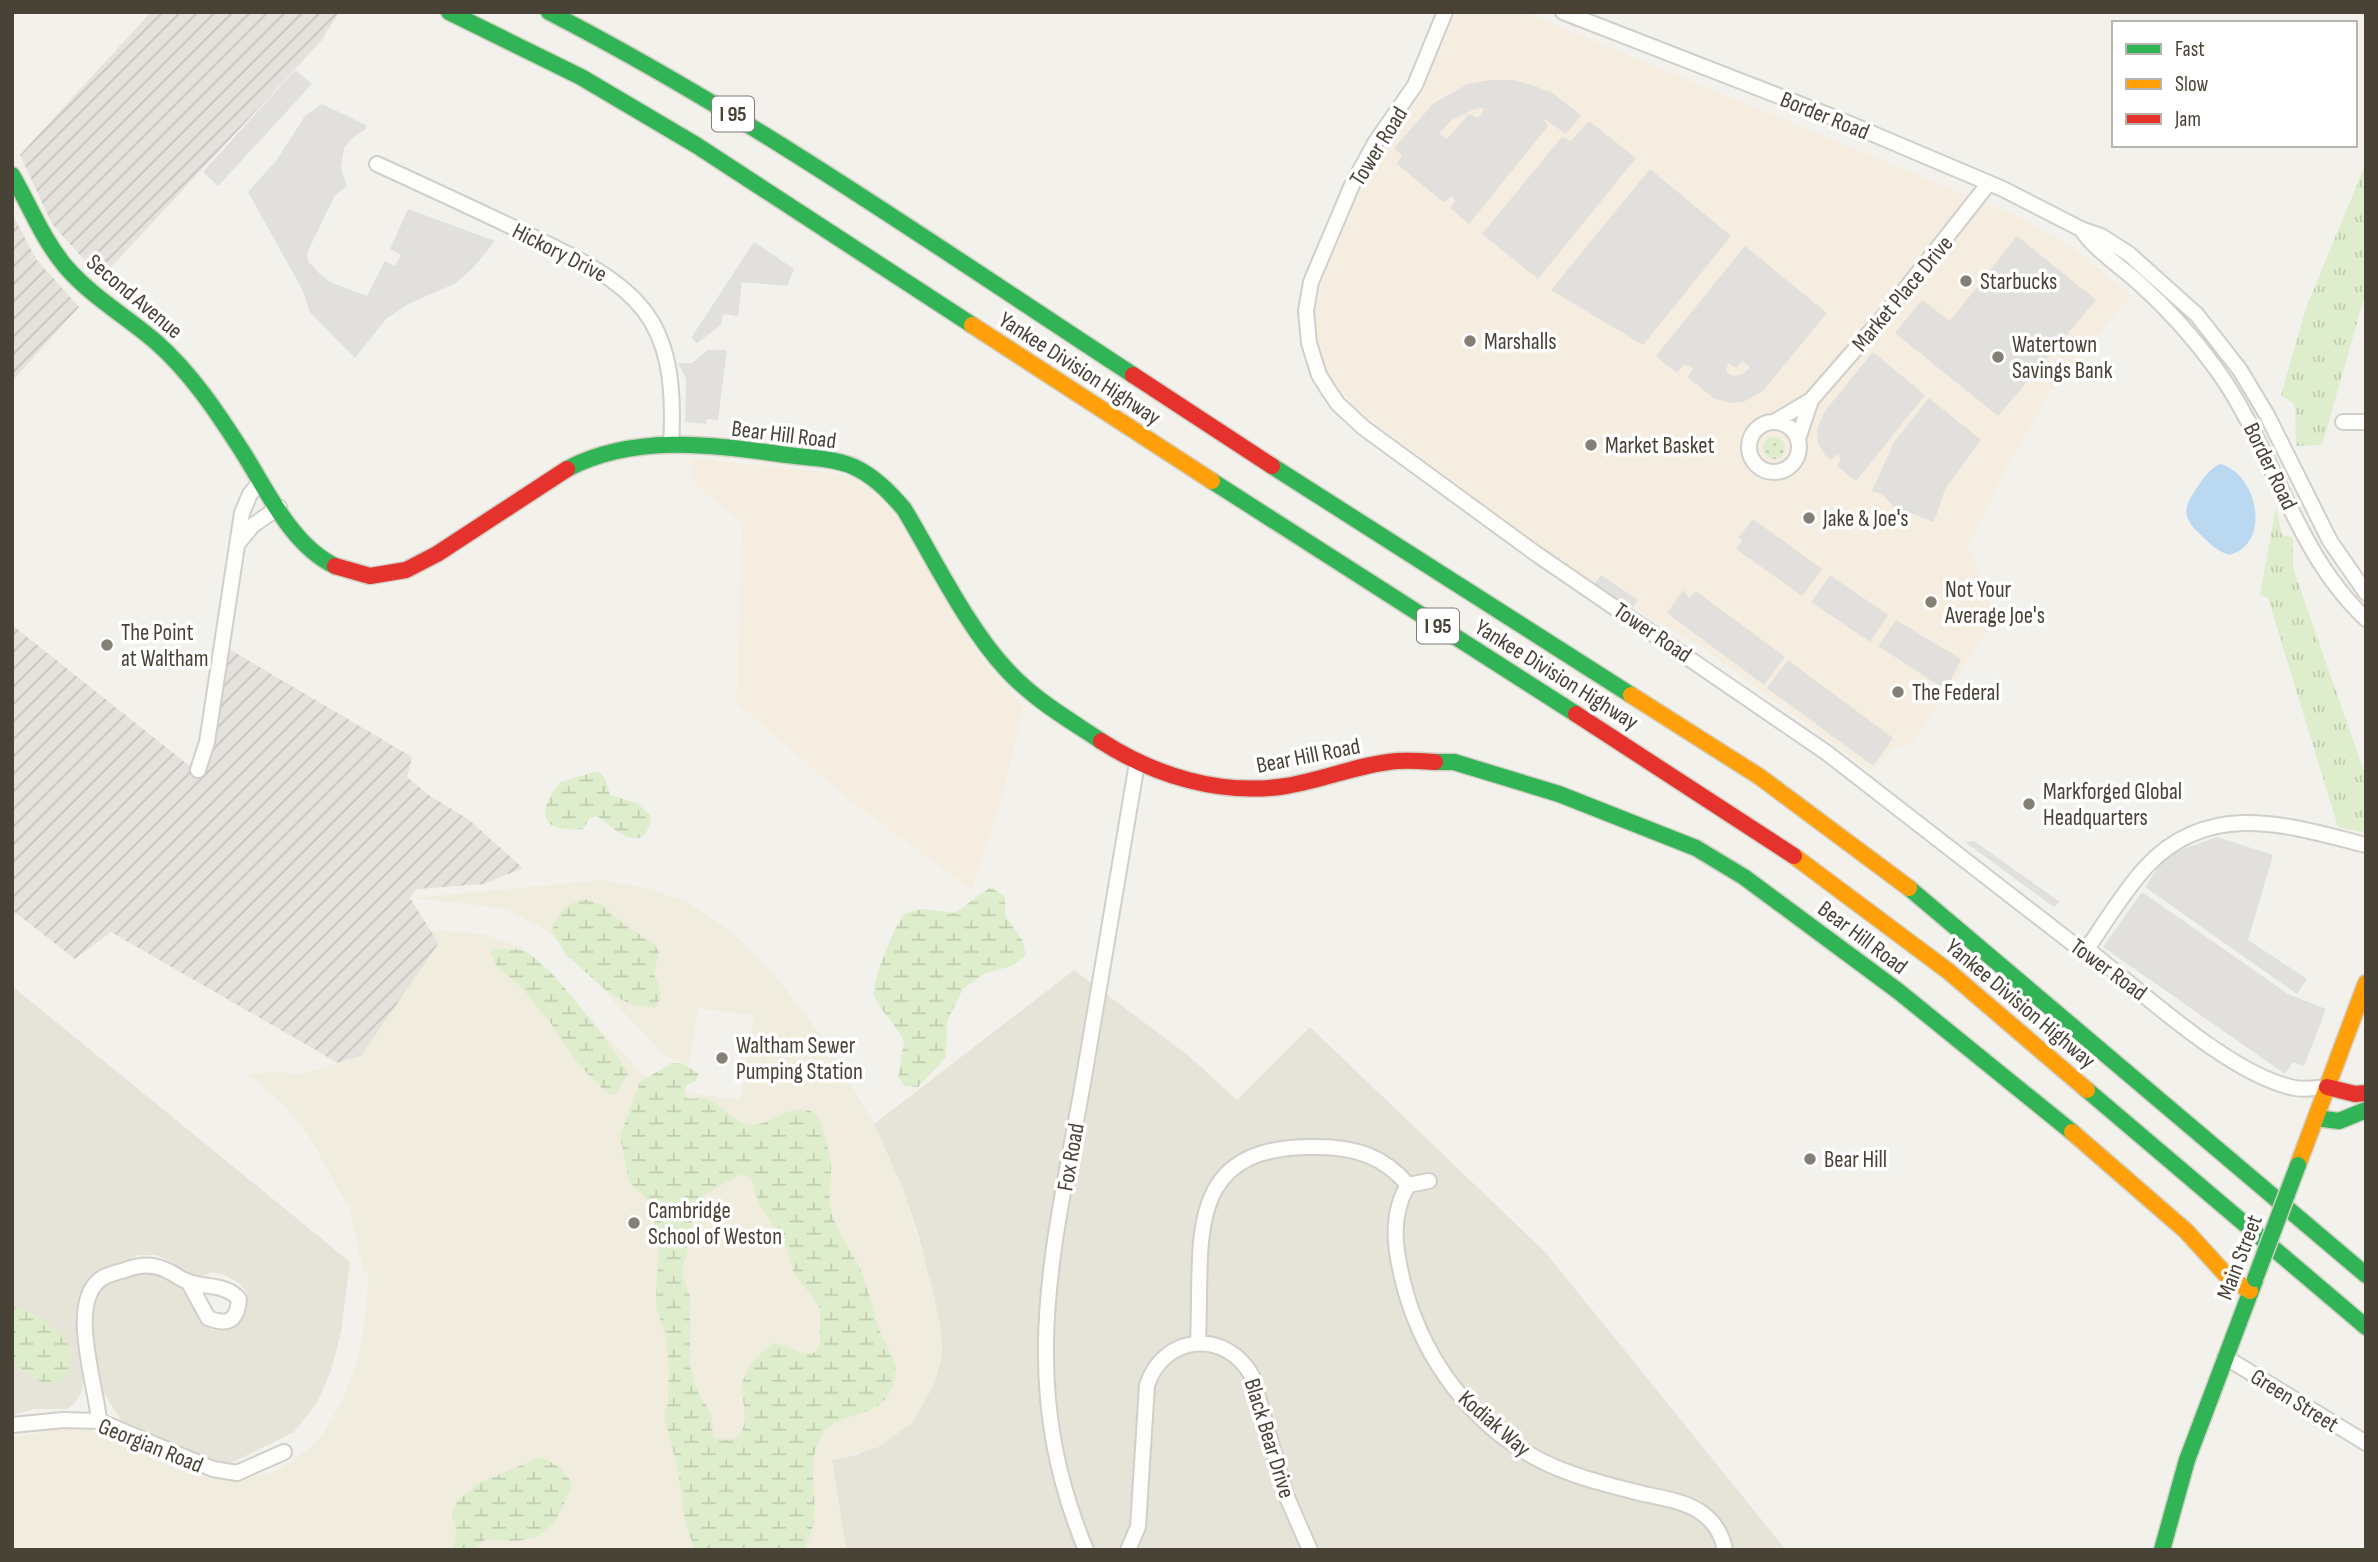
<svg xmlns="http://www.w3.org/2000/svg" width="2378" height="1562" font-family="'Sofia Sans Condensed',sans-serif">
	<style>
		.residential { fill: #e6e3d9 }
		.commercial { fill: #f5eddf }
		.industrial { fill: url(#industrial-furrows) }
		.education { fill: #f0ecde }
		.grass { fill: url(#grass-dots) }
		.wetland { fill: url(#wetland-marsh); fill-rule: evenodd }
		.park { fill: url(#park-tufts) }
		.parking { fill: #e1e0dc; fill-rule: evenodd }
		.water { fill: #bbd8f1 }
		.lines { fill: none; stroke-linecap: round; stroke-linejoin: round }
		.street-casing { stroke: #d0cfc9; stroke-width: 18 }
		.fast-casing { stroke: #d2cfc3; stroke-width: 19 }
		.slow-casing { stroke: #d2cfc3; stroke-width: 19 }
		.jam-casing { stroke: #d2cfc3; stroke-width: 19 }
		.street { stroke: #fdfdfc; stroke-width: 14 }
		.fast { stroke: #30b455; stroke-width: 16 }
		.slow { stroke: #ff9f0a; stroke-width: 16 }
		.jam { stroke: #e5322d; stroke-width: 16 }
		.fast-bridge-casing { stroke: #d2cfc3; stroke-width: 19; stroke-linecap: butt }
		.fast-bridge { stroke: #30b455; stroke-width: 16 }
		.poi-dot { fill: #848076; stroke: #fff; stroke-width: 2.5 }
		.labels { text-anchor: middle; stroke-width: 7; stroke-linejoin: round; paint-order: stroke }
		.shield { fill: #fff; stroke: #807b73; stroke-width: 2 }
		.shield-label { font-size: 21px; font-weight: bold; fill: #494337 }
		.street-label { font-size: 23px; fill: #494337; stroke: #fff }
		.poi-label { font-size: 23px; fill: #494337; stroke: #fff; text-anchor: start }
	</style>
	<defs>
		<pattern id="industrial-furrows" width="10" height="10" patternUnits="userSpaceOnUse" patternTransform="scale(1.75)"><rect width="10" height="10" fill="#e5e1dc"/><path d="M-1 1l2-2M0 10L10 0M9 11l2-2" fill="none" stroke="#c6c2bd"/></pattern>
		<pattern id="grass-dots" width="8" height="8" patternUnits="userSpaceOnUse" patternTransform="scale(1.75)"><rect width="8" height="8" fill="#deedcc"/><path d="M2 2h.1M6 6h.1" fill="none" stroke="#c0ccb0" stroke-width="1.8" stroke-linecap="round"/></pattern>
		<pattern id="wetland-marsh" width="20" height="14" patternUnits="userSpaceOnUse" patternTransform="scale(1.75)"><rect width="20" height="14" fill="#deedcc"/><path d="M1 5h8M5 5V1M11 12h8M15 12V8" fill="none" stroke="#c0ccb0"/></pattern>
		<pattern id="park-tufts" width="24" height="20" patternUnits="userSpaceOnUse" patternTransform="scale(1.75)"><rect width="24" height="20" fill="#deedcc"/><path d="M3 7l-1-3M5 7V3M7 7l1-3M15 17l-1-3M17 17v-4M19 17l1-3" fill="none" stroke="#c0ccb0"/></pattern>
	</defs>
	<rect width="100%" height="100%" fill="#f2f1ec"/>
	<path class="residential" d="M1074,970L1189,1056L1237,1100L1310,1027L1546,1253L1786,1550H846L832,1460L858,1455L934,1385L942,1355L941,1331L919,1237L903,1189L874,1124Z
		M12,986L350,1262L341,1332L331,1371L317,1403L294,1432L229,1464L211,1462L122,1422L97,1382L89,1321L100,1288L115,1278L143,1269L163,1270L187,1289L200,1320L212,1330L232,1329L242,1319L247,1305V1293L240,1284L225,1275L212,1272L201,1276L186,1274L172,1262L156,1255H139L112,1266L95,1279L77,1327L84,1370L82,1391L74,1404L67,1409H34L12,1415Z"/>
	<path class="commercial" d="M1457,12H1524L2019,217L2070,246L2131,295L2051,391L2006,469L1968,546L1997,618L1912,742L1892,748L1873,772L1695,642L1635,609L1546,550L1358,410L1327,373L1317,347L1314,322L1324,276L1369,172L1419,98Z
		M691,458L833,473L853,479L870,490L886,504L903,529L980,658L1023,706L1003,795L972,890L851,801L737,703L742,523L697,486L692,478Z"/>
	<path class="industrial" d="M151,12H339L322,40L101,278L52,224L20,155Z
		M12,213L36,259L79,307L12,381Z
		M12,625L201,775L215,740L229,649L412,757L407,777L430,796L468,819L523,868L484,884L417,889L410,898L439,944L361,1056L338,1063L111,932L75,959L12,910Z"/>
	<path class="education" d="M602,880L648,888L686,902L727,928L749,948L782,984L823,1038L874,1124L903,1189L933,1290L941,1331L942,1355L934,1385L912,1423L877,1448L832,1460L846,1550H12V1438L60,1428L89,1430L136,1447L185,1473L228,1479L265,1474L284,1467L309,1449L324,1433L344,1396L356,1366L363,1336L369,1275L363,1270L350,1209L309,1136L286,1107L249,1075L276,1071L297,1075L361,1056L438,944L431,930L484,934L522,948L644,1075L677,1091L741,1100L754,1015L698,1008L689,1064L673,1059L663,1054L552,935L538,925L506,910L487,906L413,898Z"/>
	<path class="grass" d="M1763 448a11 11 0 1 1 22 0a11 11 0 1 1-22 0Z"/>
	<path class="wetland" d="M598,771L605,778L610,795L637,803L651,816C646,859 614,829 597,816L590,818L583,829C542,833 534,814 560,782Z
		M991,887L1005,897V915L1023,941L1026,955L1012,966L986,973L963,989L947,1021L946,1057L918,1087L905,1086L898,1077L904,1042C897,1025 879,1010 874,995C871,983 896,922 905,913L923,909L955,913Z
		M584,899L603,905L618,920L655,945L659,952L654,974C659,988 665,994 655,1008L631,1004L612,995L566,955L552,931C557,913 567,904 584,899Z
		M490,949C500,950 513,948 522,950C547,958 615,1049 628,1074L615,1094L609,1095L580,1066L550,1022L522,988L496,965Z
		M672,1063H682L699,1074L695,1082L686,1085L684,1095L688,1099C695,1099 704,1097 709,1100C724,1106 738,1127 754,1125C774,1123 793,1101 815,1113C820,1116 830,1154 831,1162C832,1181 826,1200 834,1220C840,1236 851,1251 859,1267C869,1289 873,1314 882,1337C888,1351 898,1360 895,1377C886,1425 838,1406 821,1437C800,1476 829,1508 803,1550H695L686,1525L677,1465L664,1417L668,1402L669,1373L667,1343L656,1303L659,1244L649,1202L629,1181L620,1136L640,1082ZM741,1174L751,1179L759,1203L788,1250L793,1271L820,1308V1345L814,1353H804L775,1343C760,1349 740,1375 742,1392C746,1416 751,1450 713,1437L711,1413L697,1390L690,1367V1296L682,1274L696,1203L703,1195Z
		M12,1306C44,1315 95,1347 58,1384L41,1382L12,1362Z
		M541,1457L561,1468L572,1483C571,1489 569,1493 566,1499C550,1541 528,1544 486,1539L471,1550H453L456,1531L452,1513L457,1501L479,1483Z"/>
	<path class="park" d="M2366,163V291L2322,445L2299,446H2296L2295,405L2281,395L2306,308Z
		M2276,507L2282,535L2293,538V568L2366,777V833L2338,827L2268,598L2260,595Z"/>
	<path class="parking" d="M295,70L312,84L218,186L203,172Z
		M1490,80H1514L1535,86L1554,94L1581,115L1566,134L1542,117L1548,126L1469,224L1450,208L1455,201L1453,196L1443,202L1397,164L1402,155L1394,148L1434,103L1468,84ZM1479,107L1484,109L1478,118L1469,114L1447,139L1439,133L1452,120Z
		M322,104L366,125V129L352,138L344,148L341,168L347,186L335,195L307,253L308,261L319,273L330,282L367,296L385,261L395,266L401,255L390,249L408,209L495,241L473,268L454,284L408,304L386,319L355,358L310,312L303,291L248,192L276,161L305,116Z
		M1589,121L1636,158L1538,279L1482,234L1562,137L1571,141Z
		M1650,169L1731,236L1643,345L1551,290Z
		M2017,236L2096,300L1998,416L1895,333L1922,300L1950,321Z
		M754,242L794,269L787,286L742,282L738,316L723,314L721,325L697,343L691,338Z
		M1745,246L1827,313L1762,392L1743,402L1732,403L1715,399L1687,377L1693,369L1690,366L1684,365L1677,373L1656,356ZM1742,361L1750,367L1743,374L1733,376L1726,372L1728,363L1736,368Z
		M708,350H727L718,420L707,419L706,424L685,422L686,379L678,363H692Z
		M1873,352L1925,395L1856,481L1837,466L1841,459L1838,454L1831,460L1825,455L1818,443L1817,429L1825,411Z
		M1929,398L1981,440L1945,489L1934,522L1894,507L1882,494L1872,491L1894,442Z
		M1753,519L1822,569L1802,596L1736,549L1742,541L1739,537Z
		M1601,575L1638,600L1628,615L1590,590Z
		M1830,575L1888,615L1870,642L1811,602Z
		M1683,590L1689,598L1696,591L1785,657L1764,685L1667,613Z
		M1896,620L1961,659L1946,690L1878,646Z
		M1788,660L1893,738L1873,766L1767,688Z
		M2217,837L2273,855L2248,940L2307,979L2297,994L2145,887L2159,866L2172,853Z
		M1974,841L2060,902L2054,907L1965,842Z
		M2142,892L2288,994L2326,1009L2304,1066L2293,1062L2285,1074L2103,947Z"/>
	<path class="water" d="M2220,464C2258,473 2272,545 2229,555C2217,551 2210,544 2202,536C2179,515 2184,507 2200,483C2206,475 2211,468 2220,464Z"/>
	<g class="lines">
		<defs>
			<path id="street" d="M1445,12L1415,85L1375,143L1352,185L1311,282L1306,311L1309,343L1319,375L1329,391L1338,404L1364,428L1535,553L1827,753L2072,943L2087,949C2140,990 2231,1076 2295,1088C2306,1090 2317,1088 2327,1087
				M1563,12L1838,119L2003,189L2081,229L2101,236L2129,254L2197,315L2240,370L2267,415L2330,541L2366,593
				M377,164C427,187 477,210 527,234C637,286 679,313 671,445
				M2081,229C2096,251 2119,265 2139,283C2168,309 2194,338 2217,370C2273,448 2294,552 2366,619
				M1749 447a25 25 0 1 1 50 0a25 25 0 1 1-50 0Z
				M1774,422L1811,400L1885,315L1989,183
				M2343,422H2366
				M1798,439L1811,400
				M239,542L252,526L279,507
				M198,770L207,742L242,513L250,494L261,481
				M2087,949C2106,921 2124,891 2146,867C2209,799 2288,825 2366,845
				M1408,1185C1388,1218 1396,1257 1406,1293C1426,1362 1473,1425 1538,1459C1570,1476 1608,1485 1644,1494C1662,1498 1683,1501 1699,1511C1713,1520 1722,1534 1725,1550
				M1198,1342C1203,1241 1180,1144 1318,1147C1354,1147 1384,1156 1408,1185L1429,1181
				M2225,1357L2366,1443
				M99,1421C97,1387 65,1298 104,1277C110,1274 118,1272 125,1270C147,1262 161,1265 180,1278C200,1290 223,1281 239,1299C237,1321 228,1326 208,1318L189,1283
				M12,1425L63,1420L99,1421L213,1469L237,1473L284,1452
				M1086,1550C1014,1377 1055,1246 1085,1071C1102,968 1119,865 1137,763
				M1128,1550L1138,1527L1147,1385C1164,1334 1226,1329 1252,1376L1286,1495L1310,1550"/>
			<path id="fast" d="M449,12L581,77L696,145L972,325
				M549,12C753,117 941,250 1133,375
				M12,175C30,206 43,240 66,267C92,297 127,317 156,342C191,373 217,412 242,451C267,490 291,545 335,566
				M1272,466L1631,695
				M567,469C635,433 714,445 787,455C810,458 840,458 860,470C878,480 891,494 904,509C934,559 967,627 1006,669C1033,699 1068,719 1101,741
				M1212,481L1576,714
				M1435,762H1454L1559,794L1696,848L1744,877L1898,991L2072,1132
				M1909,888L2366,1275
				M2087,1090L2366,1327
				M2316,1118L2339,1121L2366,1110
				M2162,1550L2187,1460L2255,1280"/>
			<path id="slow" d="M972,325L1212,481
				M1631,695L1760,777L1909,888
				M1794,856L1948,971L2087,1090
				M2072,1132L2186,1231L2227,1276L2250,1291
				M2298,1165L2366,983"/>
			<path id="jam" d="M1133,375L1272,466
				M335,566L370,576L406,570L437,554L567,469
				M1576,714L1794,856
				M1101,741C1155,776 1221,796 1286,786C1323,780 1360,764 1397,761C1409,760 1422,761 1435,762
				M2327,1087L2355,1094L2366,1093"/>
		</defs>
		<use href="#street" class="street-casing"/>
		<use href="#fast" class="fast-casing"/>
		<use href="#slow" class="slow-casing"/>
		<use href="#jam" class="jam-casing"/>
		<use href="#street" class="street"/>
		<use href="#fast" class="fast"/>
		<use href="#slow" class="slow"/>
		<use href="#jam" class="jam"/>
		<defs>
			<path id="fast-bridge" d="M2255,1279L2298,1165"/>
		</defs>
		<use href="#fast-bridge" class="fast-bridge-casing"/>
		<use href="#fast-bridge" class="fast-bridge"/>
	</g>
	<g class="poi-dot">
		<circle cx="1966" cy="281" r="7"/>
		<circle cx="1470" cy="341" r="7"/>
		<circle cx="1998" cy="357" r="7"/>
		<circle cx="1591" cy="445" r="7"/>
		<circle cx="1809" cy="518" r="7"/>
		<circle cx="1931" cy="602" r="7"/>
		<circle cx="107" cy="645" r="7"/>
		<circle cx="1898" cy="692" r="7"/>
		<circle cx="2029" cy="804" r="7"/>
		<circle cx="722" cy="1058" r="7"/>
		<circle cx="1810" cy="1159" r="7"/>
		<circle cx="634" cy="1223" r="7"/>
	</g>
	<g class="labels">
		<g class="shield">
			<rect x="712" y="96.5" width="42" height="35" rx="5"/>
			<rect x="1417" y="608.5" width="42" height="35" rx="5"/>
		</g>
		<g class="shield-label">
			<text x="733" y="121">I 95</text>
			<text x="1438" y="633">I 95</text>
		</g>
		<g class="street-label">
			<text transform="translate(1825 115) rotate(22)" y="8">Border Road</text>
			<text transform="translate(1378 146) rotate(-58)" y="8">Tower Road</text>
			<text transform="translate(560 252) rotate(27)" y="8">Hickory Drive</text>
			<text transform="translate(1902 293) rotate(-50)" y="8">Market Place Drive</text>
			<text transform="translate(135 296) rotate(40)" y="8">Second Avenue</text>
			<text transform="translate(1080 368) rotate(33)" y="8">Yankee Division Highway</text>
			<text transform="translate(784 434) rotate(7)" y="8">Bear Hill Road</text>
			<text transform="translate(2271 466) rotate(64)" y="8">Border Road</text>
			<text transform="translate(1653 632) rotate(34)" y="8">Tower Road</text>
			<text transform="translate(1557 674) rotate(32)" y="8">Yankee Division Highway</text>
			<text transform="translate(1308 755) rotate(-11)" y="8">Bear Hill Road</text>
			<text transform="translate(1863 937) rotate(37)" y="8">Bear Hill Road</text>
			<text transform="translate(2109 969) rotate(36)" y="8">Tower Road</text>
			<text transform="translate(2021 1003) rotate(40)" y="8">Yankee Division Highway</text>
			<text transform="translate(1070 1157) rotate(-80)" y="8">Fox Road</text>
			<text transform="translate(2239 1257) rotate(-69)" y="8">Main Street</text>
			<text transform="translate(2295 1400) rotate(32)" y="8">Green Street</text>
			<text transform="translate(1495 1423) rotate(41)" y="8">Kodiak Way</text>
			<text transform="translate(1270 1438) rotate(73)" y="8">Black Bear Drive</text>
			<text transform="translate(151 1445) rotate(22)" y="8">Georgian Road</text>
		</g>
		<g class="poi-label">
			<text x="1980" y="289">Starbucks</text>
			<text x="1484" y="349">Marshalls</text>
			<text x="2012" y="352">Watertown<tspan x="2012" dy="26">Savings Bank</tspan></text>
			<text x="1605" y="453">Market Basket</text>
			<text x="1823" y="526">Jake &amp; Joe's</text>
			<text x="1945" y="597">Not Your<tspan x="1945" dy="26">Average Joe's</tspan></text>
			<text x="121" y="640">The Point<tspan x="121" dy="26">at Waltham</tspan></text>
			<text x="1912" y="700">The Federal</text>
			<text x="2043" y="799">Markforged Global<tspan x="2043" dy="26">Headquarters</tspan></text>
			<text x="736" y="1053">Waltham Sewer<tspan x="736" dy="26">Pumping Station</tspan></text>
			<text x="1824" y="1167">Bear Hill</text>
			<text x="648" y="1218">Cambridge<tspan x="648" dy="26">School of Weston</tspan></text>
		</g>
	</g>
	<rect width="2378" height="1562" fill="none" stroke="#494337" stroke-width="28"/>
	<rect x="2112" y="21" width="245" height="126" fill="#ffffff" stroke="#b6b4af" stroke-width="2"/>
	<rect x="2126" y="44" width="35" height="10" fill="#30b455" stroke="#b6b4af" stroke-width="2"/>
	<text x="2175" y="56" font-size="21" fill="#494337">Fast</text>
	<rect x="2126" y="79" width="35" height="10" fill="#ff9f0a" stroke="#b6b4af" stroke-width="2"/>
	<text x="2175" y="91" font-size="21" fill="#494337">Slow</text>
	<rect x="2126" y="114" width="35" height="10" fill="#e5322d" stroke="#b6b4af" stroke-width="2"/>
	<text x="2175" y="126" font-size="21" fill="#494337">Jam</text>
</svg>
